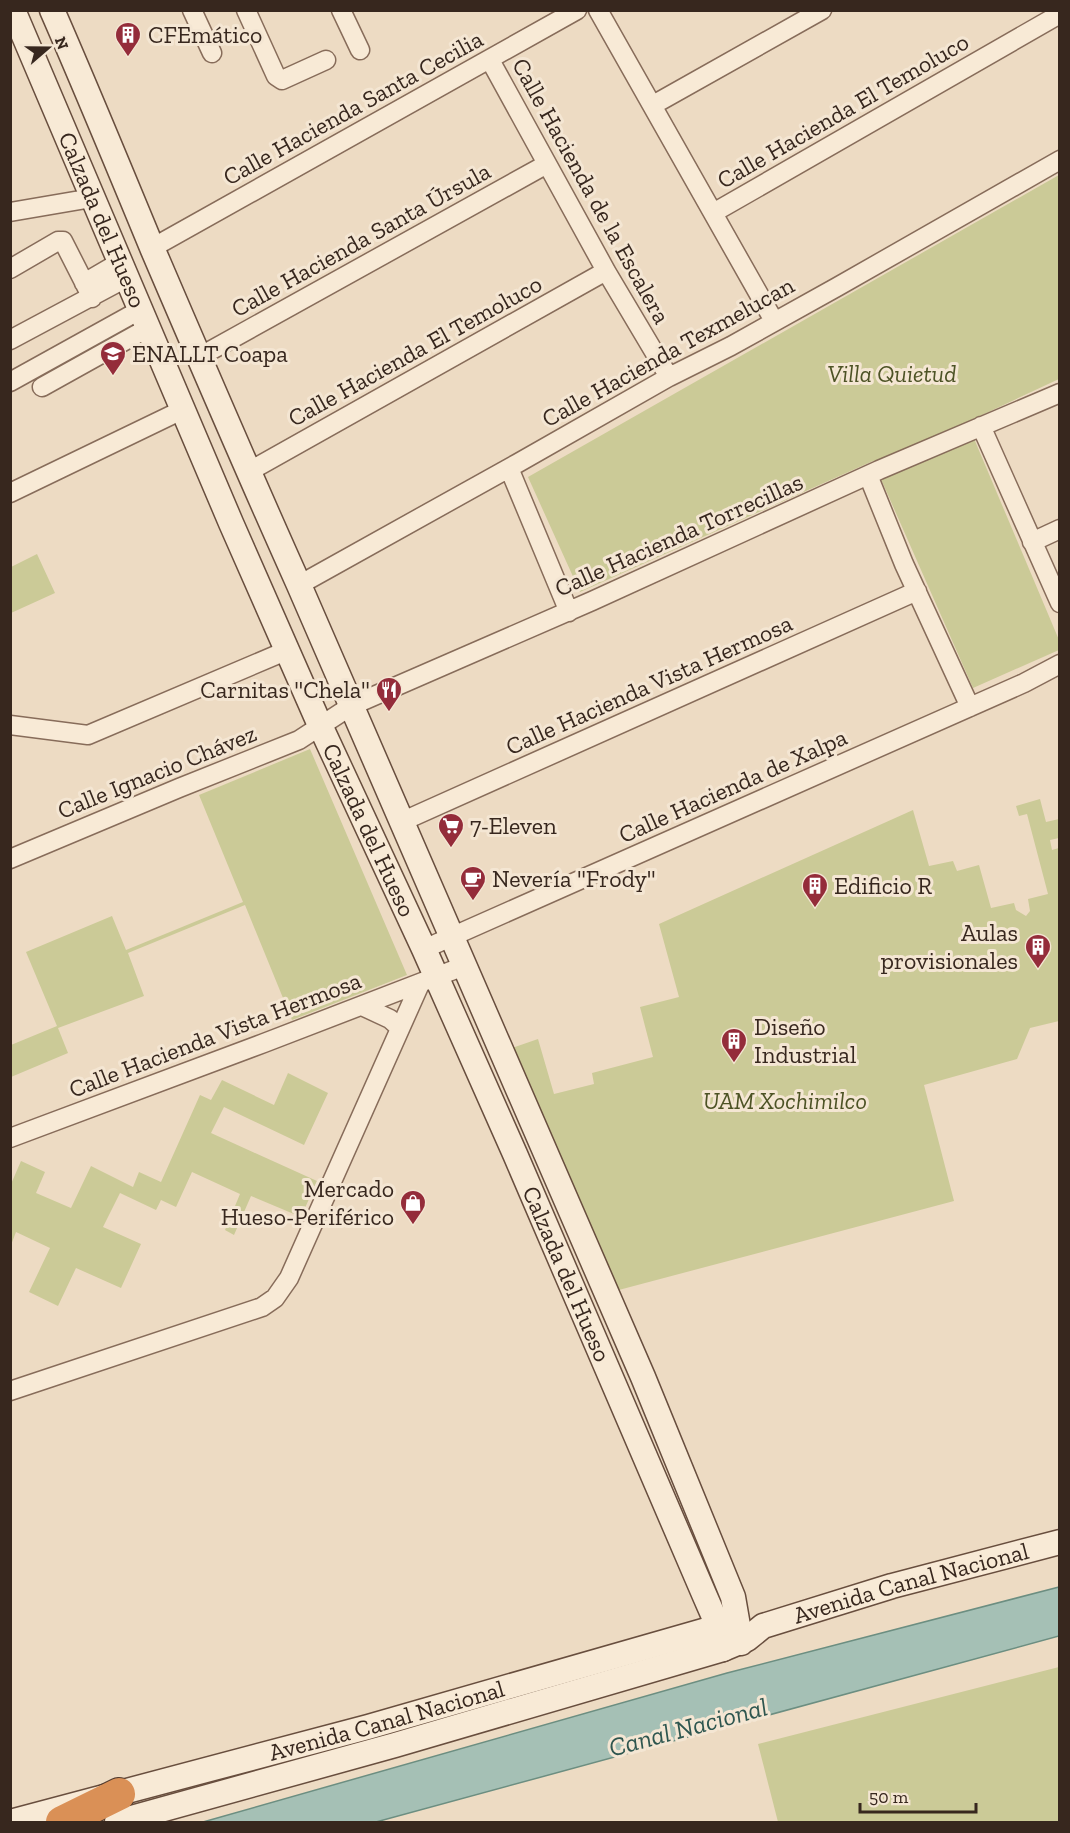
<svg xmlns="http://www.w3.org/2000/svg" width="1070" height="1833" font-family="'Zilla Slab',serif">
	<style>
		.green { fill: #cbca97 }
		.water { fill: #a5c0b5; stroke: #6c8e81; stroke-width: 1.5 }
		.lines { fill: none; stroke-linecap: round; stroke-linejoin: round }
		.street-casing { stroke: #876c5a; stroke-width: 21 }
		.secondary-casing { stroke: #684e3e; stroke-width: 27 }
		.highway-casing { stroke: #543c2f; stroke-width: 34 }
		.street { stroke: #f8ead6; stroke-width: 18 }
		.secondary { stroke: #f8ead6; stroke-width: 24 }
		.highway { stroke: #da9056; stroke-width: 32 }
		.labels { text-anchor: middle; stroke-width: 6; stroke-linejoin: round; paint-order: stroke }
		.poi-label { font-size: 24px; fill: #37271e; stroke: #f4e6d3; text-anchor: start }
		.street-label { font-size: 24px; fill: #37271e; stroke: #f4e6d3 }
		.park-label { font-size: 24px; font-style: italic; fill: #4d5325; stroke: #f4e6d3 }
		.water-label { font-size: 26px; font-style: italic; fill: #2e564f; stroke: #f4e6d3 }
	</style>
	<rect width="100%" height="100%" fill="#eddbc3"/>
	<path class="green" d="M1059,175V379L967,422L1059,640V650L973,688L873,461L580,592L528,477Z
		M37,554L55,593L11,613V567Z
		M310,749L407,975L292,1020L245,905L128,953L144,996L58,1028L68,1053L11,1077V1045L57,1026L26,952L112,916L126,950L243,902L199,795Z
		M1040,799L1046,822L1059,819V838L1050,840L1052,850L1059,848V1021L1030,1028L1017,1059L924,1085L954,1201L615,1291L512,1048L538,1039L554,1094L594,1084L592,1073L653,1057L640,1007L679,997L659,924L913,810L929,866L953,861L957,871L979,865L991,908L1014,903L1016,910L1026,916L1030,911L1028,899L1048,894L1027,814L1019,816L1016,806Z
		M288,1073L328,1093L304,1145L224,1107L211,1133L317,1181L301,1217L251,1196L234,1235L225,1230L240,1194L192,1172L176,1207L161,1200L156,1210L120,1193L103,1227L141,1244L121,1288L76,1268L58,1306L29,1292L50,1248L16,1232L11,1245V1184L21,1161L45,1172L36,1193L71,1208L91,1166L133,1187L139,1172L161,1182L200,1095L211,1100L222,1080L274,1105Z
		M1059,1667V1822H778L758,1744Z"/>
	<path class="water" d="M1059,1587V1636L376,1822H203L727,1673Z"/>
	<g class="lines">
		<defs>
			<path id="street" d="M192,10L212,53
				M246,10L276,76L282,80L326,60
				M341,10L360,50
				M598,10L774,321
				M490,60L606,271L669,377
				M653,105L822,10
				M10,212L92,198
				M713,213L1060,14
				M152,248L577,10
				M10,269L58,241H63L92,298
				M84,283L120,262
				M10,340L126,278
				M199,357L547,164
				M10,382L140,310
				M42,387L148,328
				M981,426L1060,603
				M509,468L569,612
				M248,472L606,271
				M868,475L904,564L970,707
				M10,493L182,410
				M1032,542L1060,529
				M299,585L518,463L669,377L731,346L837,287L1060,160
				M10,725L88,735L288,650
				M401,822L917,591
				M10,859L179,788L299,740L351,706L592,601L879,470L1060,393
				M424,949L1024,683L1060,664
				M362,1006L390,1019L400,1028
				M10,1138L264,1043L464,966
				M10,1391L262,1307L275,1298L289,1278L420,984"/>
			<g id="secondary">
				<path id="s1" d="M13,10L231,523L319,723L424,949L515,1154L704,1594L718,1626L723,1649"/>
				<path d="M52,10C87,90 120,170 153,250C201,362 249,474 299,585L643,1377L733,1597L741,1643"/>
				<path id="s2" d="M10,1822L368,1727L731,1623"/>
				<path id="s3" d="M117,1822L395,1745L723,1649L747,1639L763,1626L892,1586L1060,1542"/>
			</g>
			<path id="highway" d="M62,1822L119,1794"/>
		</defs>
		<use href="#street" class="street-casing"/>
		<use href="#secondary" class="secondary-casing"/>
		<use href="#highway" class="highway-casing"/>
		<use href="#street" class="street"/>
		<use href="#secondary" class="secondary"/>
		<use href="#highway" class="highway"/>
	</g>
	<defs>
		<symbol id="building-pin" viewBox="-11 -11 22 30"><path d="M0 17L-7.5 6A9.5 9.5 0 1 1 7.5 6Z" fill="#942c3a" stroke="#f4e6d3"/><path d="M-4-6H4V6H1V3H-1V6H-4ZM-2.5-4.3h1.7v1.8h-1.7ZM.8-4.3h1.7v1.8H.8ZM-2.5-1h1.7V.8h-1.7ZM.8-1h1.7V.8H.8Z" fill="#fff"/></symbol>
		<symbol id="school-pin" viewBox="-11 -11 22 30"><path d="M0 17L-7.5 6A9.5 9.5 0 1 1 7.5 6Z" fill="#942c3a" stroke="#f4e6d3"/><path d="M0-5L7-2L0 1L-7-2ZM-4 1L0 2.5L4 1V4Q0 6-4 4Z" fill="#fff"/></symbol>
		<symbol id="restaurant-pin" viewBox="-11 -11 22 30"><path d="M0 17L-7.5 6A9.5 9.5 0 1 1 7.5 6Z" fill="#942c3a" stroke="#f4e6d3"/><path d="M-5-6h1v4h1v-4h1v4h1v-4h1v5L-1.5 .5V6h-2V.5L-5-1ZM5-6V6H3V1.5H1.5Q1.5-4 5-6Z" fill="#fff"/></symbol>
		<symbol id="supermarket-pin" viewBox="-11 -11 22 30"><path d="M0 17L-7.5 6A9.5 9.5 0 1 1 7.5 6Z" fill="#942c3a" stroke="#f4e6d3"/><path d="M-6-5.5h2.5l.6 2H6L4.5 2H-2.5L-4.4-4H-6ZM-1.5 3.2a1.3 1.3 0 1 0 .1 0ZM3 3.2a1.3 1.3 0 1 0 .1 0Z" fill="#fff"/></symbol>
		<symbol id="cafe-pin" viewBox="-11 -11 22 30"><path d="M0 17L-7.5 6A9.5 9.5 0 1 1 7.5 6Z" fill="#942c3a" stroke="#f4e6d3"/><path d="M-5.5-4.5H6V0H3Q3 3.5 0 3.5H-2.5Q-5.5 3.5-5.5 0ZM3-3.2v2h1.7v-2ZM-6 4.5H4V6H-6Z" fill="#fff"/></symbol>
		<symbol id="shop-pin" viewBox="-11 -11 22 30"><path d="M0 17L-7.5 6A9.5 9.5 0 1 1 7.5 6Z" fill="#942c3a" stroke="#f4e6d3"/><path d="M-5-2.5h2.3a2.7 3.5 0 0 1 5.4 0H5L5.5 6h-11ZM-1.5-2.5h3a1.5 2.3 0 0 0-3 0Z" fill="#fff"/></symbol>
	</defs>
	<g fill-rule="evenodd">
		<use href="#building-pin" x="113" y="20" width="30" height="40"/>
		<use href="#school-pin" x="98" y="339" width="30" height="40"/>
		<use href="#restaurant-pin" x="374" y="675" width="30" height="40"/>
		<use href="#supermarket-pin" x="436" y="811" width="30" height="40"/>
		<use href="#cafe-pin" x="458" y="864" width="30" height="40"/>
		<use href="#building-pin" x="800" y="871" width="30" height="40"/>
		<use href="#building-pin" x="1023" y="932" width="30" height="40"/>
		<use href="#building-pin" x="719" y="1026" width="30" height="40"/>
		<use href="#shop-pin" x="398" y="1188" width="30" height="40"/>
	</g>
	<g class="labels">
		<g class="poi-label">
			<text x="148" y="43">CFEmático</text>
			<text x="132" y="362">ENALLT Coapa</text>
			<text x="370" y="698" text-anchor="end">Carnitas "Chela"</text>
			<text x="470" y="834">7-Eleven</text>
			<text x="492" y="887">Nevería "Frody"</text>
			<text x="834" y="894">Edificio R</text>
			<text x="1018" y="941" text-anchor="end">Aulas<tspan x="1018" dy="28">provisionales</tspan></text>
			<text x="754" y="1035">Diseño<tspan x="754" dy="28">Industrial</tspan></text>
			<text x="394" y="1197" text-anchor="end">Mercado<tspan x="394" dy="28">Hueso-Periférico</tspan></text>
		</g>
		<g class="street-label">
			<text transform="translate(353 108) rotate(-29)" y="8">Calle Hacienda Santa Cecilia</text>
			<text transform="translate(843 111) rotate(-30)" y="8">Calle Hacienda El Temoluco</text>
			<text transform="translate(591 191) rotate(61)" y="8">Calle Hacienda de la Escalera</text>
			<text dy="8" stroke="none"><textPath href="#s1" startOffset="228">Calzada del Hueso</textPath></text>
			<text transform="translate(361 240) rotate(-29)" y="8">Calle Hacienda Santa Úrsula</text>
			<text transform="translate(415 351) rotate(-29)" y="8">Calle Hacienda El Temoluco</text>
			<text transform="translate(668 352) rotate(-29)" y="8">Calle Hacienda Texmelucan</text>
			<text transform="translate(679 535) rotate(-24)" y="8">Calle Hacienda Torrecillas</text>
			<text transform="translate(649 685) rotate(-24)" y="8">Calle Hacienda Vista Hermosa</text>
			<text transform="translate(157 772) rotate(-22)" y="8">Calle Ignacio Chávez</text>
			<text transform="translate(733 786) rotate(-24)" y="8">Calle Hacienda de Xalpa</text>
			<text dy="8" stroke="none"><textPath href="#s1" startOffset="894">Calzada del Hueso</textPath></text>
			<text transform="translate(215 1035) rotate(-21)" y="8">Calle Hacienda Vista Hermosa</text>
			<text dy="8" stroke="none"><textPath href="#s1" startOffset="1380">Calzada del Hueso</textPath></text>
			<text dy="8" stroke="none"><textPath href="#s3" startOffset="831">Avenida Canal Nacional</textPath></text>
			<text dy="8" stroke="none"><textPath href="#s2" startOffset="390">Avenida Canal Nacional</textPath></text>
		</g>
		<g class="park-label">
			<text x="892" y="382">Villa Quietud</text>
			<text x="785" y="1109">UAM Xochimilco</text>
		</g>
		<g class="water-label">
			<text transform="translate(688 1727) rotate(-15)" y="9">Canal Nacional</text>
		</g>
	</g>
	<rect width="1070" height="1833" fill="none" stroke="#37271e" stroke-width="24"/>
	<g transform="translate(48 48) rotate(70)" stroke="#f4e6d3" stroke-width="4.5" paint-order="stroke">
	<path d="M0-4.5L10 22L0 15L-10 22Z" fill="#37271e"/>
	<text y="-9" font-size="16" font-weight="bold" text-anchor="middle" fill="#37271e">N</text>
	</g>
	<path d="M860 1803v9h116v-9" fill="none" stroke="#37271e" stroke-width="3"/>
	<text x="869" y="1803" font-size="18" fill="#37271e" stroke="#f4e6d3" stroke-width="4.5" paint-order="stroke">50 m</text>
</svg>
